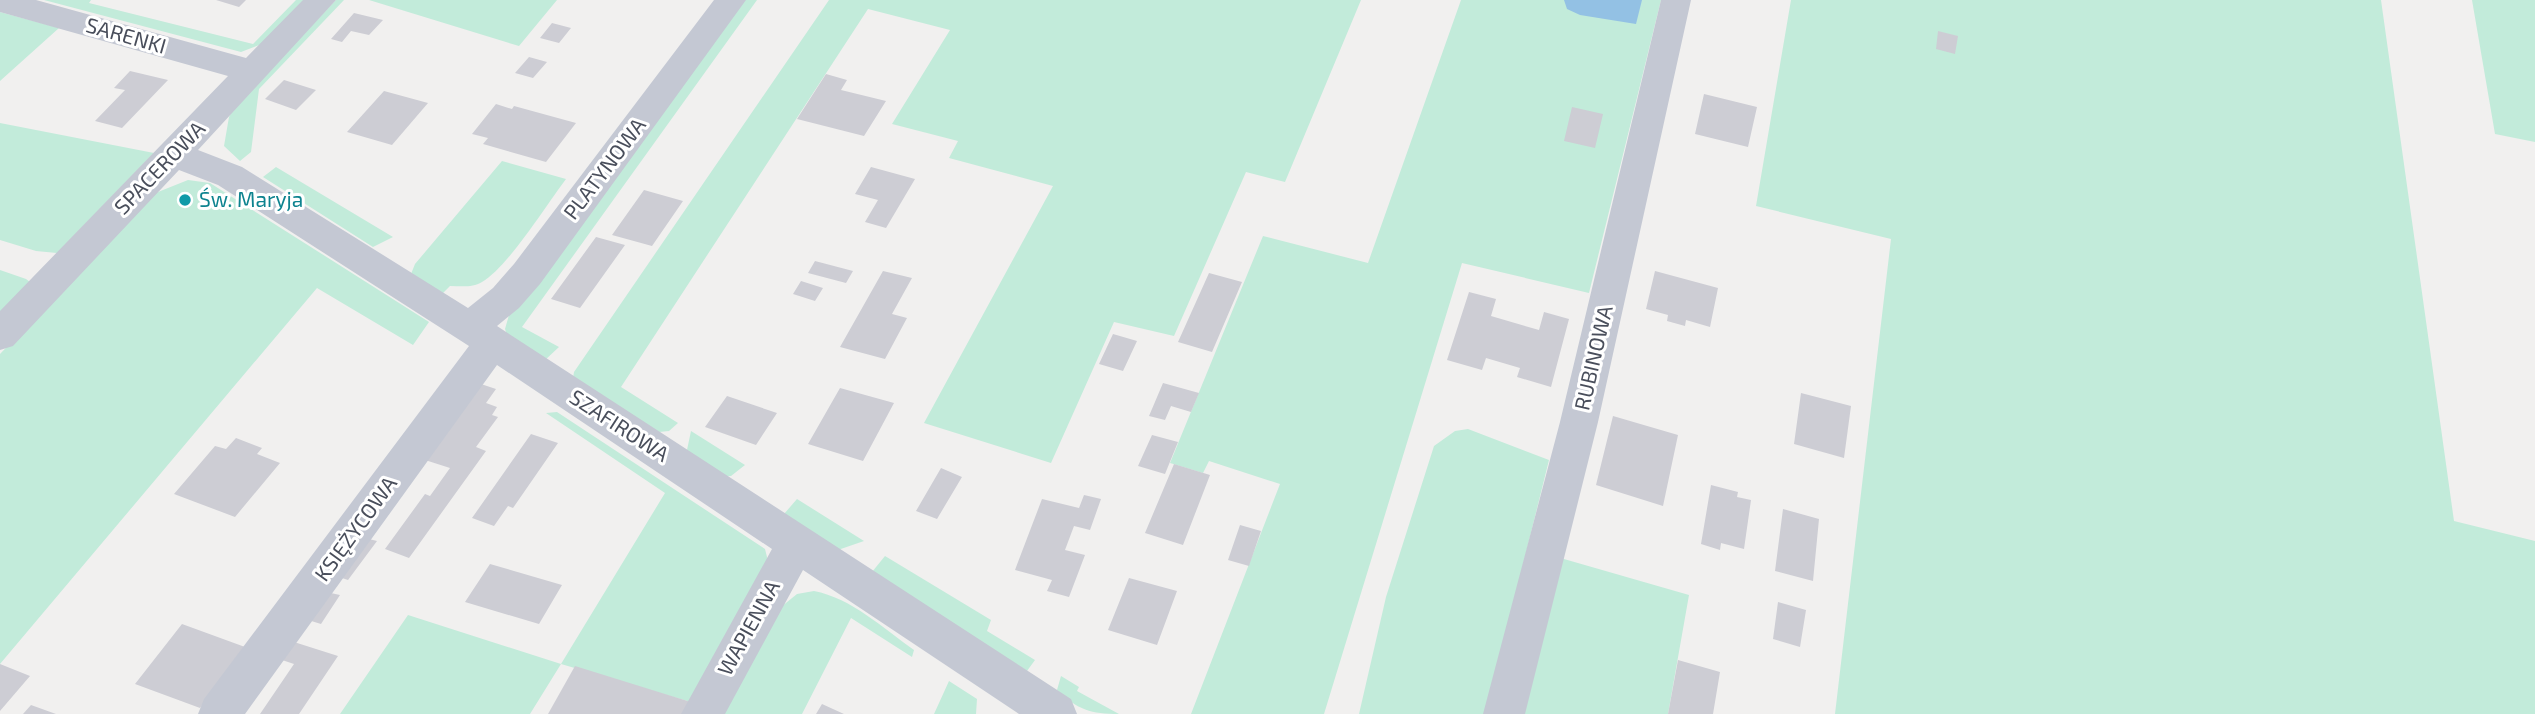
<svg xmlns="http://www.w3.org/2000/svg" width="2535" height="714" font-family="'Exo 2',sans-serif">
	<style>
		.green { fill: #c2ebda }
		.water { fill: #93c1e4 }
		.building { fill: #cdcdd4 }
		.lines { fill: none; stroke-linecap: round; stroke-linejoin: round }
		.street { fill: #c4c8d3; fill-rule: evenodd }
		.culture-dot { fill: #0f9aa8; stroke: #fff; stroke-width: 2.5 }
		.labels { text-anchor: middle; stroke-width: 6; stroke-linejoin: round; paint-order: stroke }
		.street-label { font-size: 21px; fill: #494e5b; stroke: #fff }
		.culture-label { font-size: 21px; fill: #0d838f; stroke: #fff; text-anchor: start }
	</style>
	<rect width="100%" height="100%" fill="#f1f0ef"/>
	<path class="green" d="M44,0H91L89,3L253,44L296,0H305L262,44L241,52Z
		M336,0H344L259,89L251,152L240,161L224,146L229,117L235,106Z
		M369,0H557L519,46Z
		M745,0H757L522,327L559,347L544,361L507,335L505,329L509,315Z
		M829,0H1361L1285,182L1246,172L1174,336L1114,322L1051,463L924,423L1053,186L949,158L958,141L892,124L950,30L868,9L621,387L678,423L669,431L659,432L573,378L574,372Z
		M1461,0H1661L1589,293L1462,263L1324,714H1191L1280,484L1209,461L1203,473L1170,463L1263,236L1368,263Z
		M1791,0H2381L2454,521L2535,541V714H1835L1891,239L1756,206Z
		M2472,0H2535V142L2495,134Z
		M0,12L59,28L0,81Z
		M0,123L154,153L57,253L36,251L0,240Z
		M502,161L566,179C547,204 508,267 482,282C472,288 461,286 450,286L443,293L411,274L415,264Z
		M276,167L393,237L373,247L263,177Z
		M188,180L210,183L429,322L413,345L317,288L0,664V354L153,194Z
		M0,270L26,279L34,285L0,321Z
		M557,412L765,549L768,561L694,703L561,664L530,714H340L408,615L561,664L665,493L546,413Z
		M1468,429L1549,460L1486,714H1359L1386,597L1434,446L1455,431Z
		M691,431L745,465L731,476L719,477L687,450Z
		M797,499L864,541L835,551L784,514Z
		M885,556L991,620L987,631L1035,660L1027,671L872,572Z
		M1557,557L1689,595L1668,714H1518Z
		M814,591C851,598 883,628 914,650L912,657L851,618L802,714H717L781,607L797,594Z
		M1061,676L1079,687L1077,691L1119,714C1091,714 1078,710 1057,690Z
		M949,681L977,699L976,714H934Z"/>
	<path class="water" d="M1564,0H1642L1636,24L1580,15L1567,9Z"/>
	<path class="building" d="M216,0H246L239,7Z
		M354,13L383,20L369,35L351,31L342,42L331,39Z
		M552,23L571,28L559,43L540,38Z
		M1938,31L1958,36L1955,54L1936,49Z
		M529,57L547,62L533,78L515,73Z
		M130,71L168,80L122,128L95,121L125,90L114,88Z
		M826,74L847,80L841,90L886,101L864,136L797,119Z
		M284,80L316,90L296,110L265,99Z
		M384,91L428,103L392,145L347,132Z
		M1704,94L1757,107L1748,147L1695,134Z
		M496,104L512,109L514,106L576,123L546,162L483,144L488,138L472,134Z
		M1572,107L1603,114L1595,148L1564,141Z
		M871,167L915,179L886,228L865,222L878,200L855,194Z
		M644,190L683,201L652,246L612,235Z
		M596,237L625,245L580,308L551,299Z
		M815,261L853,271L846,283L808,273Z
		M883,271L912,278L892,314L907,318L885,359L840,347Z
		M1655,271L1718,288L1710,327L1686,320L1685,326L1667,321L1668,315L1646,309Z
		M1209,273L1242,282L1212,352L1178,342Z
		M801,281L823,288L815,301L793,294Z
		M1469,292L1496,299L1491,316L1539,330L1544,312L1569,319L1551,387L1517,377L1520,368L1486,358L1482,370L1447,360Z
		M1113,334L1137,341L1123,371L1099,364Z
		M1163,383L1199,393L1191,412L1171,406L1165,420L1149,416Z
		M481,384L496,389L486,403L497,407L492,415L498,417L476,447L486,451L409,558L385,549L425,494L430,496L450,468L425,460Z
		M840,388L894,403L863,461L808,444Z
		M1801,393L1851,406L1844,458L1794,444Z
		M727,396L777,413L756,445L705,427Z
		M1613,416L1678,435L1663,506L1596,485Z
		M531,434L558,443L513,508L508,506L494,526L472,518Z
		M1152,435L1178,442L1165,474L1138,466Z
		M236,438L262,448L257,454L280,463L235,517L174,494L215,446L226,449Z
		M1174,464L1210,475L1183,545L1145,533Z
		M941,468L962,477L937,519L916,511Z
		M1711,485L1738,492L1737,497L1751,500L1744,549L1721,543L1720,550L1701,544Z
		M1084,495L1101,499L1090,530L1074,526L1065,550L1085,555L1069,597L1047,591L1052,580L1015,570L1042,499L1079,508Z
		M1783,509L1819,519L1813,581L1775,571Z
		M1240,525L1261,531L1249,566L1228,560Z
		M365,538L377,541L348,580L336,576Z
		M490,564L562,585L539,624L465,602Z
		M1129,578L1177,591L1157,645L1108,630Z
		M326,592L340,595L321,624L308,620Z
		M1778,602L1806,610L1800,647L1773,639Z
		M182,624L245,647L200,708L135,684Z
		M294,642L338,656L299,714H260L294,664L282,660Z
		M1678,660L1720,672L1713,714H1668Z
		M0,664L30,676L0,711Z
		M575,666L694,703L688,714H548Z
		M822,704L844,714H816Z
		M31,705L56,714H23Z"/>
	<g class="lines">
		<path class="street" d="M0,0H36L246,58L303,0H336L198,150L242,167L468,308L493,288L514,264L714,0H746L540,284L519,308L497,326L1071,699L1077,714H1019L803,570L725,714H681L772,549L497,365L245,714H198L204,699L469,346L218,185L179,170L13,346L0,350V311L228,76L0,12Z
			M1661,0H1691L1598,422L1525,714H1483L1560,422Z"/>
	</g>
	<circle class="culture-dot" cx="185" cy="200" r="7"/>
	<g class="labels">
		<g class="street-label">
			<text transform="translate(126 36) rotate(16)" y="7">SARENKI</text>
			<text transform="translate(160 168) rotate(-46)" y="7">SPACEROWA</text>
			<text transform="translate(605 169) rotate(-53)" y="7">PLATYNOWA</text>
			<text transform="translate(1594 358) rotate(-77)" y="7">RUBINOWA</text>
			<text transform="translate(619 426) rotate(33)" y="7">SZAFIROWA</text>
			<text transform="translate(356 529) rotate(-54)" y="7">KSIĘŻYCOWA</text>
			<text transform="translate(749 628) rotate(-61)" y="7">WAPIENNA</text>
		</g>
		<g class="culture-label">
			<text x="199" y="207">Św. Maryja</text>
		</g>
	</g>
</svg>
